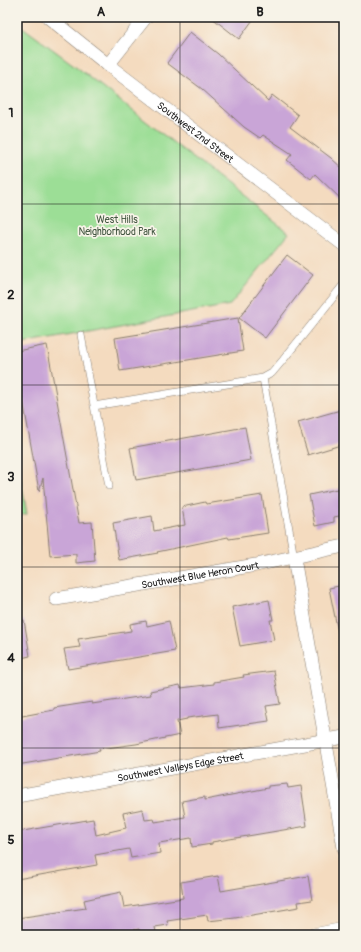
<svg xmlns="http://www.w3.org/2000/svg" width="361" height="952" font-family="Pangolin,sans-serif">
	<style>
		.green { fill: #9cde96; stroke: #5c7d59 }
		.building { fill: #c9a5d7 }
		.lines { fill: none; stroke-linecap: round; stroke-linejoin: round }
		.service-casing { stroke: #887c6e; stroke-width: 8 }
		.minor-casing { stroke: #887c6e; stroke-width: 14 }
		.service { stroke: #fff; stroke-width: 7 }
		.minor { stroke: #fff; stroke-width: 13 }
		.grid { fill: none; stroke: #1c1c1c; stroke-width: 1; stroke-opacity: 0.55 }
		.labels { text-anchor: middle; stroke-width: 3.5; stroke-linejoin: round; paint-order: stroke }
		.street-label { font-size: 10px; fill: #1c1c1c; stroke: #f7f3e8 }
		.park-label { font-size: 10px; fill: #425641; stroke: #f7f3e8 }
		.neatline { fill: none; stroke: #1c1c1c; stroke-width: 1.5 }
		.grid-label { font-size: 13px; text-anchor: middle; font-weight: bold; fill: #1c1c1c }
	</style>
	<rect width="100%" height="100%" fill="#f7f3e8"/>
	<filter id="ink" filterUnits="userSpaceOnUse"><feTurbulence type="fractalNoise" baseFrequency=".025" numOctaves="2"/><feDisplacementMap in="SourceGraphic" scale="8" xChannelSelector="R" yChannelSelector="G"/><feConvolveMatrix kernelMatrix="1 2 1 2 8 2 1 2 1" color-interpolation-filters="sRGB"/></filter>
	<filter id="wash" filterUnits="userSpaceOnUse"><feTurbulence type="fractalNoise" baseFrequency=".012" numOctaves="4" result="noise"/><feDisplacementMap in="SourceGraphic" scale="16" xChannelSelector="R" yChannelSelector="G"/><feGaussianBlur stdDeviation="0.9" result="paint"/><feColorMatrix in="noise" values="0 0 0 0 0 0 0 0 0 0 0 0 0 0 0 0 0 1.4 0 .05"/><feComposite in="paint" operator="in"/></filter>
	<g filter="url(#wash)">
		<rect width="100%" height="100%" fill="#f4dbbf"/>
		<path class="green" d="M17,23L78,68L289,233L230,305L17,344Z
			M17,459L27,514L17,516Z"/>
		<g id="blocks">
			<path class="building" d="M211,17H255L239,39Z
				M190,32L218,54L268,101L272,95L298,115L290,127L331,158L344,170V202L315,174L311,179L287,160L292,154L263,135L260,138L244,127L202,89L167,63Z
				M287,255L313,275L265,338L239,318Z
				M238,318L243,351L120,371L115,338Z
				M47,345L79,523L92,522L95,561L76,563V554L50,556L43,478L39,491L17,366V351Z
				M344,409V444L308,455L298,422Z
				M245,427L251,460L136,480L130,448Z
				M342,488L344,497V515L334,517V522L315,526L309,495Z
				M262,495L268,533L229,539L228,537L157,552L158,553L119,560L113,523L152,516L154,531L185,525L182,507L205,502L206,504Z
				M344,585V632H338L329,588Z
				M269,600L273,620H270L274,640L240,646L232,607Z
				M24,620L30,656L17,659V621Z
				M146,621L147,626L169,621L175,651L68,669L64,649L80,647L78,639L131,631L130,624Z
				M274,671L280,704L266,706L269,721L219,728L218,714L187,718V719L177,721L180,735L136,744L99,749L100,751L17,765V717L54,710V708L92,702V704L151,695L150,691L180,685L181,688L214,684V682L244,677L243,675Z
				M287,784L288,788L301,786L307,826L212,842V844L192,847L191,838L159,843L160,853L131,858L129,849L95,855L97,865L17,879V832L93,819L96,835L126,828L123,813L143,809L145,820L154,819L155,822L185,817L182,801L205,797V800L268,788V786Z
				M218,876L221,891L308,876L312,900L298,902L299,907L235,918L208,921L207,915L167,921L168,925L155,927L156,932L140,935L139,929L108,935H17V918L86,908L84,900L121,892L124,907L183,898L181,882Z"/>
		</g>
	</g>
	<g filter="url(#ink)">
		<use href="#blocks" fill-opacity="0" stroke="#887c6e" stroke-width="1"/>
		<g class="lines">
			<defs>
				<path id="service" d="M81,335L109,486
					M263,378L294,558
					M94,406L263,378L272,373L283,360L344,284"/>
				<g id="minor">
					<path id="s1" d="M48,17L108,65L344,245"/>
					<path d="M108,65L146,17"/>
					<path d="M294,558L344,848"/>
					<path id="s2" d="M56,599L256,565L344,546"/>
					<path id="s3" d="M17,796L344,737"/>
					<path d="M313,935L344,929"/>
				</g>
			</defs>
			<use href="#service" class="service-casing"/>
			<use href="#minor" class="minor-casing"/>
			<use href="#service" class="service"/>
			<use href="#minor" class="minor"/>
		</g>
	</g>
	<path class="grid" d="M180,17V935M17,204H344M17,385H344M17,567H344M17,748H344"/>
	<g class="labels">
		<g class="street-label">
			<text dy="4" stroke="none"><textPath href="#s1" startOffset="187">Southwest 2nd Street</textPath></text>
			<text dy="4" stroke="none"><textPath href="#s2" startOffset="146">Southwest Blue Heron Court</textPath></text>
			<text dy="4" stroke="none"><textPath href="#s3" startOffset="166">Southwest Valleys Edge Street</textPath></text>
		</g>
		<g class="park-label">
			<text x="117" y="223">West Hills<tspan x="117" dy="12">Neighborhood Park</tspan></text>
		</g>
	</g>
	<rect width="361" height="952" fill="none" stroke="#f7f3e8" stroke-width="44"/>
	<rect x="22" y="22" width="317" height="908" class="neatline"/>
	<g class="grid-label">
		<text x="101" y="16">A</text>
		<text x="260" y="16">B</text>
		<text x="11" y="117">1</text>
		<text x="11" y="299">2</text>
		<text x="11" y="481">3</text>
		<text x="11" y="662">4</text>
		<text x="11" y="844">5</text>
	</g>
</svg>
